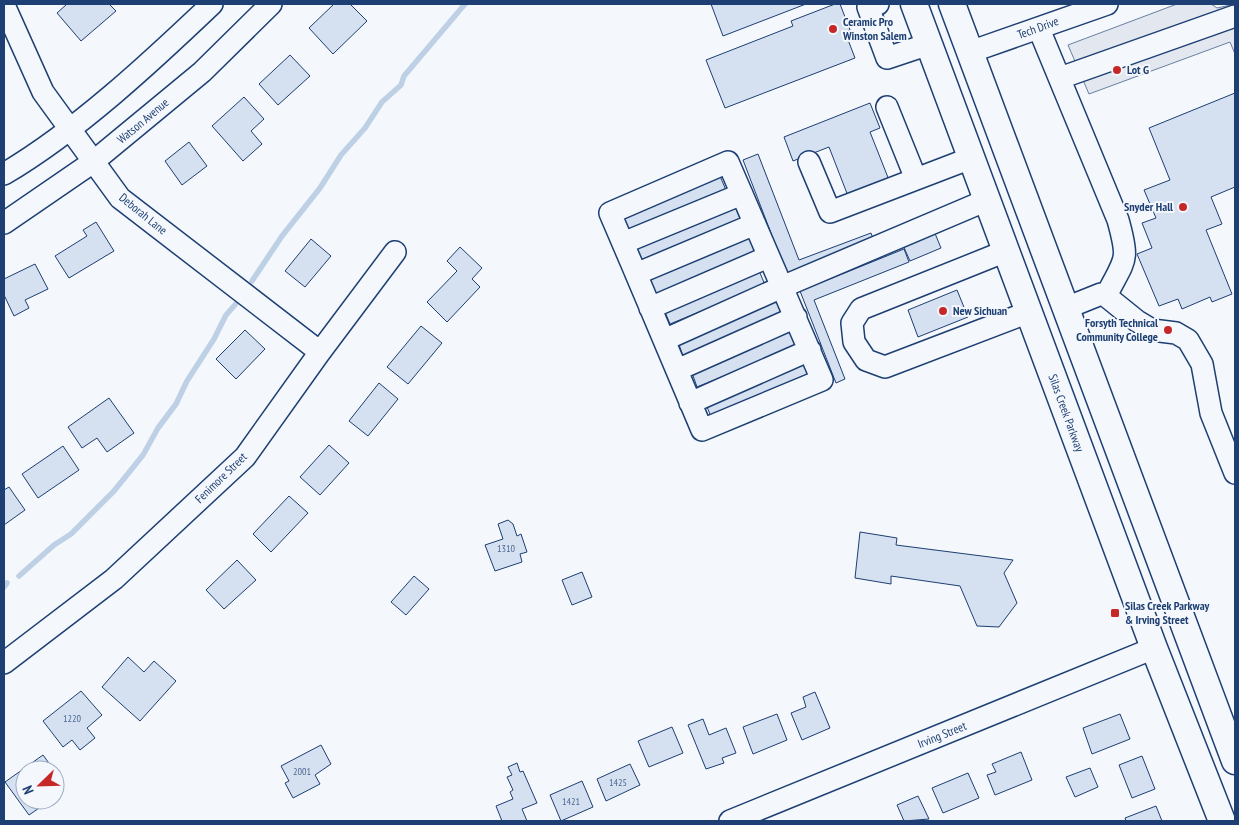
<svg xmlns="http://www.w3.org/2000/svg" width="1239" height="825" font-family="'PT Sans Narrow',sans-serif">
	<style>
		.parking { fill: #e3e8f0; stroke: #687fa3 }
		.lines { fill: none; stroke-linecap: round; stroke-linejoin: round }
		.stream { stroke: #bed0e5; stroke-width: 5.5 }
		.building { fill: #d5e0f0; stroke: #1d3f73 }
		.minor-casing { stroke: #1d3f73; stroke-width: 24 }
		.major-casing { stroke: #1d3f73; stroke-width: 29 }
		.minor { stroke: #f4f7fb; stroke-width: 21 }
		.major { stroke: #f4f7fb; stroke-width: 26 }
		.poi-dot { fill: #c62828; stroke: #f4f7fb; stroke-width: 2 }
		.labels { text-anchor: middle; stroke-width: 4; stroke-linejoin: round; paint-order: stroke }
		.number-label { font-size: 10px; fill: #4b6792 }
		.poi-label { font-size: 12px; font-weight: bold; fill: #1d3f73; stroke: #f4f7fb; text-anchor: start }
		.street-label { font-size: 12px; fill: #1d3f73; stroke: #f4f7fb }
	</style>
	<rect width="100%" height="100%" fill="#f4f7fb"/>
	<path class="parking" d="M1177,4H1211L1217,8L1235,4V54L1230,42L1089,94L1068,45Z"/>
	<g class="lines">
		<path class="stream" d="M252,281L282,236L320,188L341,155L365,128L382,102L401,85L404,76L465,4
			M19,576L54,545L71,534L114,491L143,455L158,428L176,404L187,381L214,339L226,315L241,298
			M4,587L7,583"/>
	</g>
	<path class="building" d="M67,4H109L116,11L81,41L57,13Z
		M334,4H350L367,21L333,54L309,28Z
		M711,4H806L723,36Z
		M835,4H840L850,30L845,32L855,58L725,108L706,60L793,26L791,21Z
		M290,55L310,76L278,105L259,84Z
		M1235,93V187L1211,197L1222,224L1206,230L1232,294L1212,302L1210,297L1182,309L1178,299L1159,306L1137,254L1152,248L1142,223L1156,218L1144,190L1170,180L1149,128Z
		M244,97L264,119L251,131L262,144L243,161L212,126Z
		M870,103L880,128L870,132L889,180L848,196L829,147L793,161L784,137Z
		M189,142L207,166L182,185L165,161Z
		M758,154L799,260L871,233L874,241L787,275L743,160Z
		M719,174L726,190L628,231L621,215Z
		M734,204L741,221L641,262L634,246Z
		M96,222L114,251L69,278L55,256L87,236L83,230Z
		M934,231L941,248L910,261L902,243Z
		M749,237L756,254L656,295L648,278Z
		M311,239L331,256L305,287L285,271Z
		M460,247L482,268L472,279L480,287L447,322L427,302L457,271L447,261Z
		M904,249L909,262L814,300L845,379L836,383L800,291Z
		M35,264L48,289L25,300L29,308L14,316L4,295V279Z
		M758,268L765,285L670,324L663,307Z
		M957,290L968,317L918,337L908,310Z
		M781,296L788,313L683,356L677,339Z
		M421,326L442,343L408,384L387,367Z
		M795,328L801,345L697,387L691,370Z
		M245,330L265,349L236,379L216,359Z
		M804,361L811,377L712,419L705,402Z
		M379,383L398,399L368,436L349,421Z
		M109,398L134,433L107,452L97,438L82,448L68,427Z
		M329,445L349,463L320,495L300,477Z
		M63,446L79,470L38,498L22,474Z
		M9,487L25,510L4,525V490Z
		M289,496L308,513L271,552L253,534Z
		M508,520L513,524L517,536L521,534L527,552L520,554L522,562L495,571L485,545L503,539L498,524Z
		M860,532L897,538L896,545L1013,560L1004,573L1017,603L999,627L977,626L960,586L891,576V584L855,578Z
		M237,560L256,580L224,609L206,590Z
		M582,572L592,597L572,605L562,580Z
		M414,576L429,589L406,615L391,602Z
		M128,657L144,672L154,661L176,681L140,721L102,687Z
		M81,691L102,715L87,728L95,738L80,750L72,740L63,747L43,721Z
		M815,692L830,728L802,740L791,713L806,707L803,697Z
		M777,714L787,740L753,754L743,727Z
		M1120,714L1130,739L1092,754L1083,728Z
		M703,719L709,735L726,728L736,753L722,758L724,763L706,769L688,725Z
		M672,727L683,753L649,767L638,741Z
		M321,745L331,764L315,775L320,784L293,798L285,783L289,781L281,766Z
		M1021,752L1032,780L995,795L987,775L996,772L992,764Z
		M43,755L54,770H25V800H42L45,804L29,815L5,782Z
		M1142,756L1155,789L1132,798L1119,765Z
		M517,763L520,772L523,771L537,803L522,809L527,821H502L496,806L513,799L510,792L513,790L507,777L512,775L508,767Z
		M630,764L640,785L606,801L597,779Z
		M1090,768L1098,787L1075,797L1066,777Z
		M968,773L979,798L943,813L932,788Z
		M582,781L593,807L561,821L550,795Z
		M918,796L929,819L904,821L897,805Z
		M1156,806L1162,821H1126L1125,818Z"/>
	<g class="lines">
		<defs>
			<path id="minor" d="M878,4L868,7L887,58L929,44
				M4,5L43,92L120,198L320,352
				M1039,29L1118,220C1130,263 1125,258 1106,296
				M970,52L1107,4
				M1060,78L1235,16
				M887,107L916,179
				M809,162L830,212L971,158
				M4,174C77,131 150,63 212,4
				M4,223L93,162L202,72L271,4
				M623,243L742,194
				M1006,251L861,309L852,323L854,342L866,360L885,367L1029,312
				M636,274L755,224
				M650,308L768,257
				M1066,308L1101,294L1106,296L1137,321L1152,330L1176,333L1188,340L1202,364L1211,413L1235,473
				M664,340L782,287L728,162L610,213C641,285 671,357 702,430L822,380L782,287L987,200
				M677,370L796,317
				M690,403L810,350
				M4,663L114,579L245,457L320,352L395,252
				M730,821L1154,648"/>
			<path id="major" d="M914,4L1154,648L1222,821
				M952,4L1235,761"/>
		</defs>
		<use href="#minor" class="minor-casing"/>
		<use href="#major" class="major-casing"/>
		<use href="#minor" class="minor"/>
		<use href="#major" class="major"/>
	</g>
	<g class="poi-dot">
		<circle cx="833" cy="29" r="5"/>
		<circle cx="1117" cy="70" r="5"/>
		<circle cx="1183" cy="207" r="5"/>
		<circle cx="943" cy="311" r="5"/>
		<circle cx="1168" cy="330" r="5"/>
		<rect x="1110" y="608" width="10" height="10" rx="2.5"/>
	</g>
	<g class="labels">
		<g class="number-label">
			<text x="506" y="552">1310</text>
			<text x="72" y="722">1220</text>
			<text x="302" y="775">2001</text>
			<text x="618" y="786">1425</text>
			<text x="571" y="805">1421</text>
		</g>
		<g class="poi-label">
			<text x="843" y="26">Ceramic Pro<tspan x="843" dy="14">Winston Salem</tspan></text>
			<text x="1127" y="74">Lot G</text>
			<text x="1173" y="211" text-anchor="end">Snyder Hall</text>
			<text x="953" y="315">New Sichuan</text>
			<text x="1158" y="327" text-anchor="end">Forsyth Technical<tspan x="1158" dy="14">Community College</tspan></text>
			<text x="1125" y="610">Silas Creek Parkway<tspan x="1125" dy="14">&amp; Irving Street</tspan></text>
		</g>
		<g class="street-label">
			<text transform="translate(1038 28) rotate(-20)" y="4">Tech Drive</text>
			<text transform="translate(143 121) rotate(-40)" y="4">Watson Avenue</text>
			<text transform="translate(143 214) rotate(39)" y="4">Deborah Lane</text>
			<text transform="translate(1066 413) rotate(70)" y="4">Silas Creek Parkway</text>
			<text transform="translate(221 478) rotate(-44)" y="4">Fenimore Street</text>
			<text transform="translate(942 735) rotate(-22)" y="4">Irving Street</text>
		</g>
	</g>
	<rect width="1239" height="825" fill="none" stroke="#1d3f73" stroke-width="10"/>
	<g transform="translate(40 785) rotate(247)"><circle r="24" fill="#f4f7fb" stroke="#9eadc5"/>
	<path d="M0-4L9 19L0 12L-9 19Z" fill="#c62828"/>
	<text y="-8" font-size="14" font-weight="bold" text-anchor="middle" fill="#1d3f73">N</text>
	</g>
</svg>
